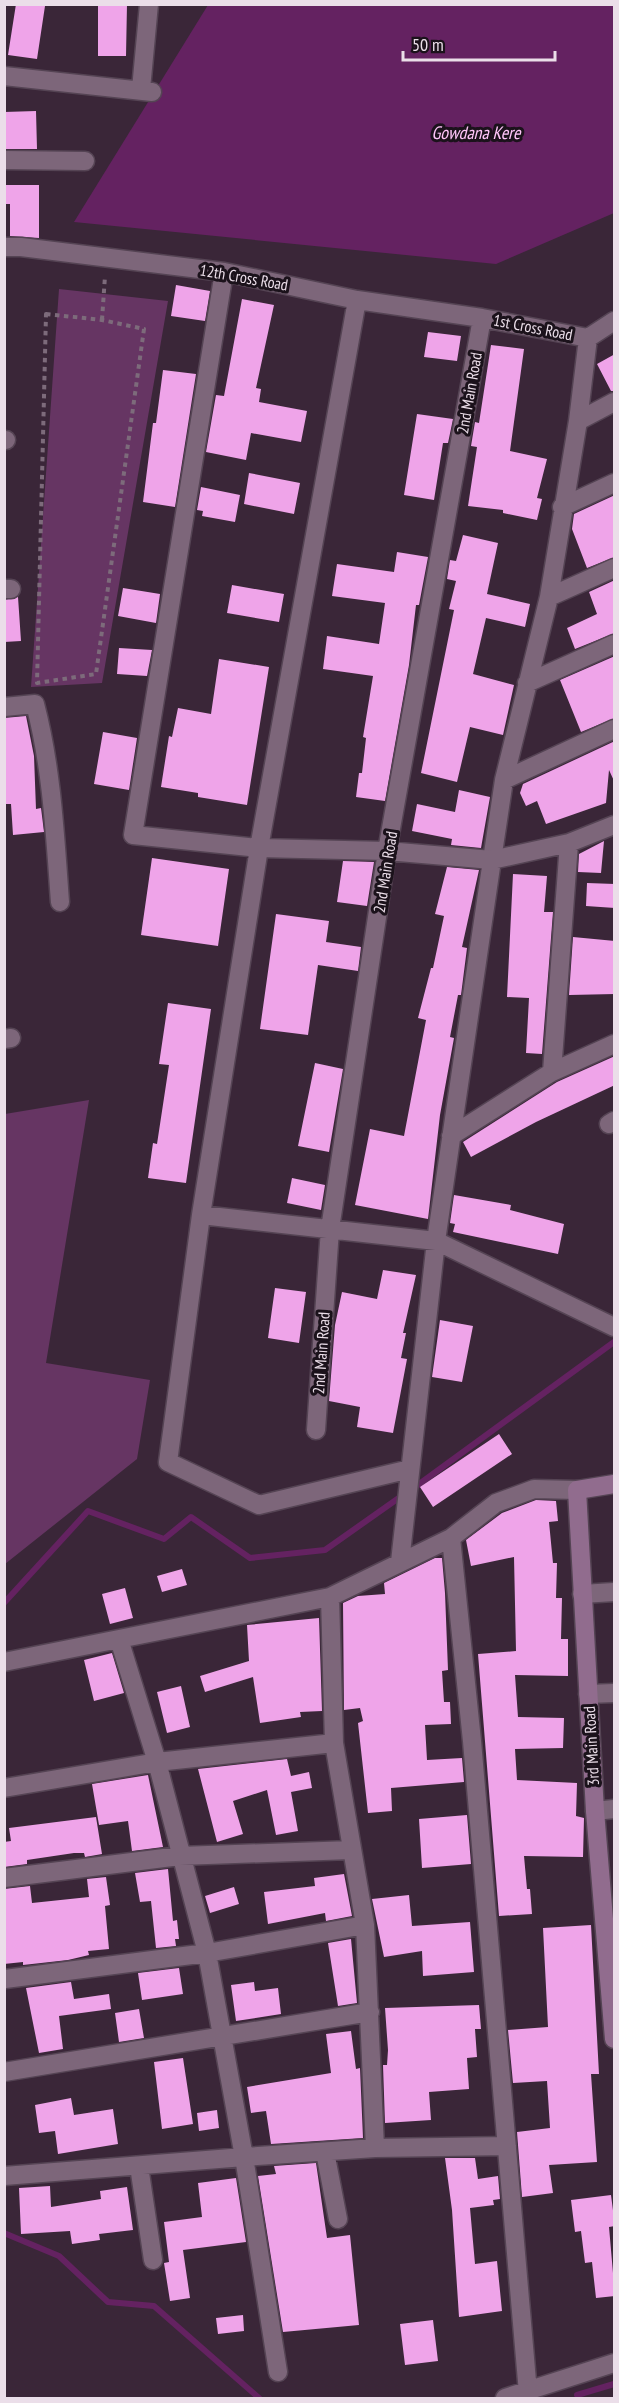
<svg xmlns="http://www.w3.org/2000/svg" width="619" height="2403" font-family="'PT Sans Narrow',sans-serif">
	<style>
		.green { fill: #663563 }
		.water { fill: #642261 }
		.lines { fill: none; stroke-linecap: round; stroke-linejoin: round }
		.stream { stroke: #642261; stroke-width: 6 }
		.building { fill: #efa4e9 }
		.street-casing { stroke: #554454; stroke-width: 21 }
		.secondary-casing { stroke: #554454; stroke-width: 21 }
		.path { stroke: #7d6b7b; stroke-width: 4; stroke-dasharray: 4.5 4.5; stroke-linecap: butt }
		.street { stroke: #7d667a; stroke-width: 18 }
		.secondary { stroke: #916c8e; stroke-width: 18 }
		.labels { text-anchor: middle; stroke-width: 6; stroke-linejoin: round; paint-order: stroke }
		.street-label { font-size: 16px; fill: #ebdee9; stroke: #1b121b }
		.water-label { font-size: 18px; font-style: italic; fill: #ffc5f9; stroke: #1b121b }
	</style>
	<rect width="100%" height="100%" fill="#3a2638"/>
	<path class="green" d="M59,289L168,301L102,683L31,687Z
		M89,1100L46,1363L150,1380L137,1459L5,1564V1114Z"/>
	<path class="water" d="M208,5H614V213L496,264L74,222Z"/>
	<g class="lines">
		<path class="stream" d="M411,1490L614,1342
			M4,1603L88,1511L164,1539L191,1517L250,1558L325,1550L403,1495
			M4,2233L59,2256L108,2302L154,2306L259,2398
			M577,2395L614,2384"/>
	</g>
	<path class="building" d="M16,4L45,6L37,59L8,55Z
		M98,4H127L126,56H98Z
		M36,111L37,149H4V112Z
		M4,185H39V238L10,236V204H4Z
		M176,285L210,291L205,321L171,316Z
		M242,299L274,305L256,388L261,389L259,402L307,411L301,442L251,433L246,460L206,452L216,395L224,396Z
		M428,332L461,336L457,361L424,357Z
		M491,345L524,349L510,451L547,459L537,498L542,499L537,520L503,513V510L468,506L477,447L471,446L475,422L479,423Z
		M615,354V391H611L597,364Z
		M163,370L196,374L175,507L143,502L153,423H156Z
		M417,414L453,419L448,443H443L434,500L404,495Z
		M249,473L300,483L294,514L244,504Z
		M201,487L240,495L235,522L202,516L203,511L197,510Z
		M615,495V557L587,568L572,529L574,514Z
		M463,535L498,543L487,594L530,604L525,627L486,618L473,674L514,685L503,735L470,727L457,782L421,773L454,610L449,609L456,581L447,579L450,560L456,561Z
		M397,552L428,557L419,605H416L409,665L385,801L356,797L359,773H362L366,738L363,737L373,676L323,669L327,636L379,644L385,603L332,596L337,564L394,572Z
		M615,580V633L575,649L567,628L597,614L589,592Z
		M232,585L284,594L279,622L227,613Z
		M123,588L160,594L156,623L118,616Z
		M18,597L21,641L4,642V600Z
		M119,648L152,650L147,676L117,674Z
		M615,656V718L581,732L560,680Z
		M219,659L269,667L247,805L198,797V793L161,787L169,736L172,737L178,708L211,714Z
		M26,716L34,756L36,809L41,808L44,832L13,835L11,804H4V718Z
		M103,732L137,738L129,790L94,784Z
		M615,741V783L609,770L606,803L546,824L537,801L526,806L520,793L523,784Z
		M459,790L490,797L481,848L451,845L452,839L412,831L417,804L455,812Z
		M604,841L601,873L578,872L579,854Z
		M152,858L229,869L218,946L141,935Z
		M343,861L374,862L367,906L337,902Z
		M447,867L479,870L462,947L467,948L461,995H458L450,1037L454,1038L440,1115L428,1219L355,1205L370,1129L404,1136L426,1020L418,1018L431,968H433L444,916L435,914Z
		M513,874L547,876L544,912H553L542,1054L526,1053L529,998L507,997Z
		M587,883L615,884V908L586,906Z
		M276,914L329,921L326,942L361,947L358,971L318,965L308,1035L260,1029Z
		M573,937L615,941V994L569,995Z
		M168,1003L211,1009L186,1183L148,1178L153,1143L157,1144L169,1065L159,1064Z
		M615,1056V1085L536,1122L471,1157L463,1142L557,1082Z
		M315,1063L343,1069L329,1152L298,1146Z
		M292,1178L325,1185L321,1210L287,1203Z
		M454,1195L511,1205L510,1210L564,1224L558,1254L453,1232L455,1224L450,1223Z
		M383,1270L416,1275L403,1333H406L401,1358L407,1359L393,1433L357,1427L360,1407L329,1401L335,1325L342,1292L377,1299Z
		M275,1288L306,1292L299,1343L268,1338Z
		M440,1320L473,1326L462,1382L432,1377Z
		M499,1434L512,1454L433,1507L420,1487Z
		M536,1500L556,1501L558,1521L549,1522L553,1563H557L556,1598H562L561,1639H568V1676L515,1675L518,1717L564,1718L563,1748L515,1749L517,1780L577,1783L576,1816L584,1818L583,1857L524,1856L527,1889H530L532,1914L499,1916L478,1654L516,1651L514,1557L471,1566L466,1540L502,1513Z
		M435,1558H442L445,1593L448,1670L442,1671L444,1702H450L451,1724L425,1725L427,1760L462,1758L464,1782L391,1788L392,1811L368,1813L358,1723L363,1721L360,1708L344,1710L343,1603L358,1596L385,1594L384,1583Z
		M182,1569L187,1585L162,1592L157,1576Z
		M125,1588L133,1618L110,1624L102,1594Z
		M319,1618L322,1711L300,1712L301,1717L260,1723L253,1677L205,1692L200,1676L249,1661L247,1625Z
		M112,1653L124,1693L94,1701L84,1660Z
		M181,1686L190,1727L167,1733L157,1692Z
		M287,1759L291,1776L309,1772L312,1788L291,1792L298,1831L276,1835L267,1790L233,1801L243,1834L217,1842L198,1769Z
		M148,1775L163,1847L132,1851L128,1821L99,1825L92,1784Z
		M467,1815L471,1864L422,1868L419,1819Z
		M96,1817L102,1854L85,1857L84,1853H74L27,1860V1864L4,1867V1842L11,1841L9,1828Z
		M168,1869L173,1921L177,1920L179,1939H175L176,1946L156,1948L151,1901L140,1902L135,1873Z
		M344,1874L352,1916L326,1921L325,1913L268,1924L264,1892L315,1886L314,1878Z
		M106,1877L110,1905L105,1906L109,1949L88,1951L89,1955L68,1960L23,1965V1962L4,1964V1889L30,1886L32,1903L89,1897L87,1879Z
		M234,1887L239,1904L210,1913L205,1896Z
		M409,1895L412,1926L470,1922L474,1972L423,1976L422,1951L384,1957L372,1899Z
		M591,1925L599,2074H591L597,2162L549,2165L553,2193L522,2197L517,2132L550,2128L547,2081L513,2083L508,2030L548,2027L543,1928Z
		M351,1939L357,2003L338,2006L328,1943Z
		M179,1968L183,1994L142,2000L138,1973Z
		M71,1982L74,1999L109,1994L111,2009L59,2016L63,2049L39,2053L26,1988Z
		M254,1982L255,1991L278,1988L281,2014L236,2021L231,1985Z
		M479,2005L481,2029H475L477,2057L467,2058L469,2089L429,2092L431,2120L385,2123L383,2065H387L388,2050L385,2008Z
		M139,2009L144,2038L119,2042L115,2013Z
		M351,2031L356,2069L360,2068L363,2138L271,2144L266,2111L251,2113L247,2087L331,2073L326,2034Z
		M183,2058L193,2124L162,2129L154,2062Z
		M71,2098L74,2115L113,2109L118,2144L58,2154L55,2131L39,2133L35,2105Z
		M217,2110L219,2128L199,2131L197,2113Z
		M445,2158H475L478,2179L498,2176L500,2199L493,2200L494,2205L470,2208L475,2264L497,2261L502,2311L459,2317L452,2210Z
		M316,2163L327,2238L350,2235L359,2325L283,2332L258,2176L276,2174L274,2166Z
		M236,2178L246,2242L183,2250L190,2298L170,2301L164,2263L169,2262L164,2222L202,2217L198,2183Z
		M50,2186L51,2207L101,2199L100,2191L127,2187L133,2230L99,2234L100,2240L72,2244L70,2231L21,2234L19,2188Z
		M611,2195L615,2226L609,2227L615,2296L596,2298L592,2262L585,2263L581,2231L575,2232L571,2200Z
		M243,2315L244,2331L218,2334L216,2318Z
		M433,2320L438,2361L405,2365L400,2324Z"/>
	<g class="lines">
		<defs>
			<path id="street" d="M4,76L152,92
				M141,89L149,4
				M4,160L85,161
				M4,247H21L224,272L357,300L482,318L588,338L614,321
				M224,272L133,835L259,848L387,851L492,860L569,843L614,825
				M357,300L259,848L201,1215L168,1462L259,1505L410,1469
				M578,421L614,402
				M4,440H6
				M562,507L614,483
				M4,589H11
				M549,597L614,568
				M527,683L614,644
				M4,707L35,704C52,769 55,835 60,902
				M504,780L614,729
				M4,1039L11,1038
				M552,1072L569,843
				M609,1124L614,1121
				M451,1136L552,1072L614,1044
				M201,1215L436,1241L614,1327
				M316,1430L330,1229L387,851L482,318
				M451,1538L472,1741L528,2393
				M400,1562L436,1241L492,860L504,780L549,597L578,421L588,338
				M582,1594L614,1592
				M330,1597L451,1538L496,1503L534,1489L577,1490
				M4,1662L119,1639
				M588,1694L614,1693
				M4,1788L157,1762L334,1743
				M595,1811L614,1809
				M4,1878L180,1856L351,1850
				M365,1925L207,1953L157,1762L119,1639L330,1597L334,1743L365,1925L375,2148L507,2146
				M4,2072L370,2012
				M325,2152L338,2219
				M139,2166L153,2260
				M4,2176L244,2157L207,1953L5,1979
				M278,2372L244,2157L375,2148
				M505,2398L614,2363"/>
			<path id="secondary" d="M614,1484L577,1490L595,1811L614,2039"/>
		</defs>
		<use href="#street" class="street-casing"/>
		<use href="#secondary" class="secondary-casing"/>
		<path class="path" d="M46,314L102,320L144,329L96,674L37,683Z
			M102,320L105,276"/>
		<use href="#street" class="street"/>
		<use href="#secondary" class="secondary"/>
	</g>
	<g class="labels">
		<g class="street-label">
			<text transform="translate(244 277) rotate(10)" y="6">12th Cross Road</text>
			<text transform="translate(533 327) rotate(11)" y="6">1st Cross Road</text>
			<text transform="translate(469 393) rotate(-80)" y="6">2nd Main Road</text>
			<text transform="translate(385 872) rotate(-81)" y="6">2nd Main Road</text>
			<text transform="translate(321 1353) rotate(-86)" y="6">2nd Main Road</text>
			<text transform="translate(591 1746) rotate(-93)" y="6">3rd Main Road</text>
		</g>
		<g class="water-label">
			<text x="476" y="139">Gowdana Kere</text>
		</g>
	</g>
	<rect width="619" height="2403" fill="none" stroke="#ebdee9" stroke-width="12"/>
	<path d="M403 51v9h152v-9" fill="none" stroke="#ebdee9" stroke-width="3"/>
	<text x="412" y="51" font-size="18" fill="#ebdee9" stroke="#1b121b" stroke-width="4.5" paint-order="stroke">50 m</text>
</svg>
